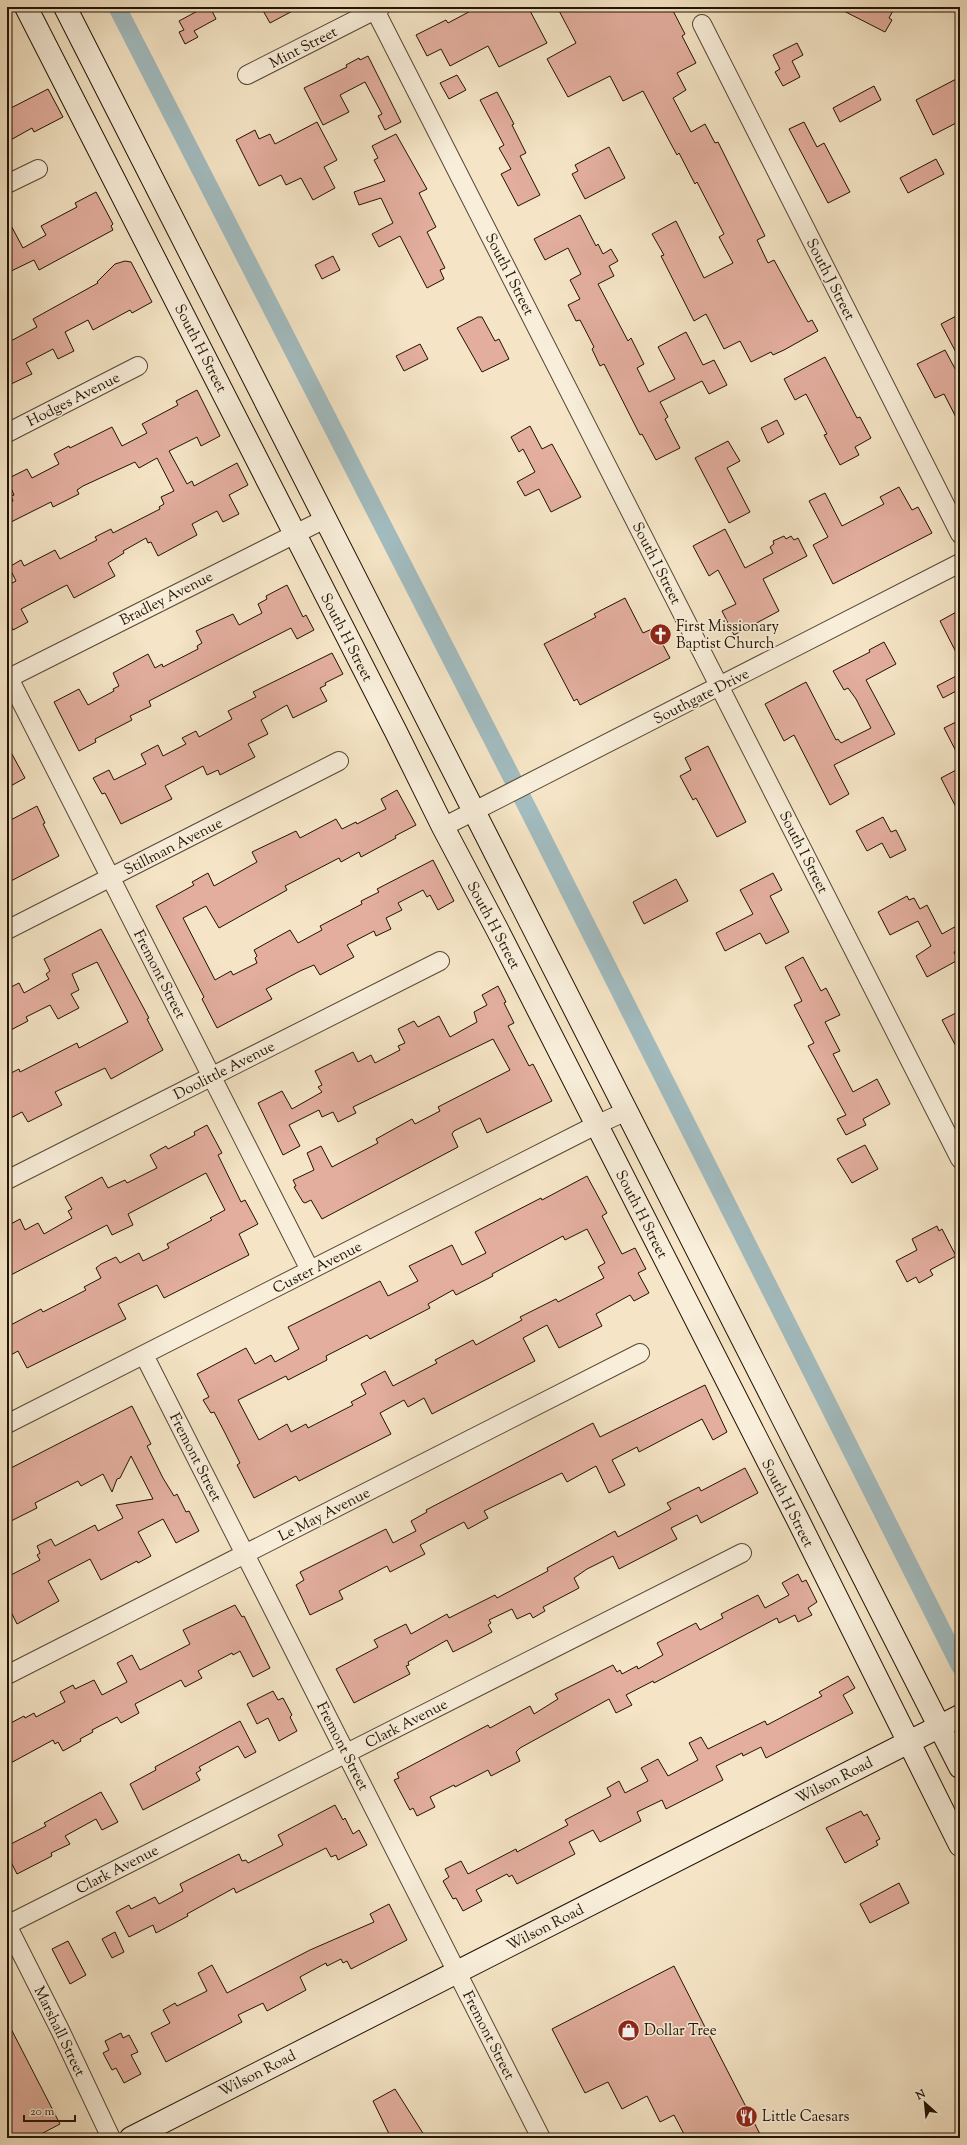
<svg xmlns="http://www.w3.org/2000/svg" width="967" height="2145" font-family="'Sorts Mill Goudy',serif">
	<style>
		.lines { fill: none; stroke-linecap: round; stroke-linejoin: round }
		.canal { stroke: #a2bcc0; stroke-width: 18 }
		.building { fill: #e3ae9e; stroke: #211202; fill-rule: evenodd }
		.street-casing { stroke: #564733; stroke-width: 20 }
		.secondary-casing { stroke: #211202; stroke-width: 24 }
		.street { stroke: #f8eeda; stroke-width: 18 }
		.secondary { stroke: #f8eeda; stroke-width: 22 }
		.labels { text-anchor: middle; stroke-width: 3.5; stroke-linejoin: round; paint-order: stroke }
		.street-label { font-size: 15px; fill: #211202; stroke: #f8eeda }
		.poi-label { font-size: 15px; fill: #211202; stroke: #f8eeda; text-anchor: start }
	</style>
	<rect width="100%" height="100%" fill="#f5e5c6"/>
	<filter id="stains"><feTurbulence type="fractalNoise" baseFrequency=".005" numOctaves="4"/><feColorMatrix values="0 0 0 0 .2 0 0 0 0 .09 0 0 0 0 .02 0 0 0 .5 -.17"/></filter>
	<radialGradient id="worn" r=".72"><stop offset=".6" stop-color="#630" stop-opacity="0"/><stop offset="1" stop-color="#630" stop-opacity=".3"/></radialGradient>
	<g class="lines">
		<path class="canal" d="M117,7L528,809L960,1666"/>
	</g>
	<path class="building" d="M205,7H210L216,19L194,31L198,37L185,44L179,32L184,30L179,21Z
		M261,7H300L270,23Z
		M478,7H528L547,43L499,67L488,46L450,66L441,49L427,56L416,35L446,20L448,23Z
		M557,7H671L685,34L682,36L696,63L677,73L686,90L673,98L691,132L705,124L715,143L718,142L765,236L757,240L768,263L774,260L808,322L812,320L818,331L784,350L773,355L771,352L751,362L740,341L724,349L706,314L694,321L661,256L664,255L652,234L676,221L704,278L733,263L719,237L724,234L697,182L695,184L679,153L677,155L671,144L643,91L623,101L610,76L568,97L547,59L576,43Z
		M836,7H895L889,18L892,20L885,32Z
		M797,43L803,55L792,61L800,77L783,86L775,72L780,69L773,55Z
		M368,56L401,122L385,130L378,116L382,114L365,82L340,95L349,112L323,125L304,88L347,67L346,65L359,58L360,60Z
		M457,75L466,90L449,99L440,83Z
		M960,77V121L933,135L916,100Z
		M874,86L881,100L840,122L833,108Z
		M48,89L63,117L34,132L32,128L7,142V110Z
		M497,92L514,124L512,125L526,153L520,156L540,195L518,206L501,174L511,169L499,148L504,145L480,100Z
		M317,122L337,160L324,167L335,188L313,200L301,178L286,185L281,175L259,186L236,140L255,130L259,139L270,134L275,144Z
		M804,122L817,147L824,143L850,192L828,203L789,129Z
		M396,134L427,189L419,193L436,227L427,232L445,268L440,270L444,279L427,288L400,236L379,247L372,234L393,223L381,198L359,205L354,192L385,181L374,160L378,158L372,146Z
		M609,147L625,178L585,199L572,174L578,171L575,165Z
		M936,159L944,174L908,193L900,178Z
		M96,192L113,224L111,226L113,230L39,270L34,260L7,273V218L23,248L46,235L41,226L77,207L75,203Z
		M580,215L596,246L598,244L603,254L611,249L618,261L609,266L614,276L598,284L628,341L631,338L644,364L637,368L649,392L675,379L658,347L686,332L703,365L714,360L727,385L709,394L702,381L660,402L668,417L665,419L680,448L656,460L642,434L640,435L604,364L600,366L592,349L594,347L580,320L576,321L568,305L580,299L570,280L581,274L568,248L545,260L534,239Z
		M333,256L340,270L322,279L315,265Z
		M125,261L131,262L152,302L132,313L130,310L93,330L88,320L65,332L74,351L58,359L53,349L26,363L32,374L11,384L7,377V343L37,327L33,319L98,283L97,282L115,264Z
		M960,314V360L941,324Z
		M478,317H482L495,341L499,339L509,359L482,372L457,328Z
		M420,344L428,359L404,371L396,356Z
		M945,350L960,378V425L944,394L935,398L917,364Z
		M825,357L857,418L860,417L871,438L855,447L859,455L840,465L824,435L827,434L806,394L795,400L784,379Z
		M197,390L220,436L201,446L197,437L169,451L187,484L192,481L194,486L237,463L248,485L229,495L239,514L223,522L217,511L192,524L197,535L158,556L151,542L148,543L146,538L123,551L124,553L108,563L115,576L74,598L67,585L61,588L21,609L28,622L13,630L7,619V583L8,585L16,581L9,567L21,560L24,566L55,550L60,559L97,540L95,537L111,529L113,533L160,509L159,507L164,504L161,497L174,491L157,458L139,468L135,462L83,486L77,490L79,494L53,507L51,502L11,522L7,514V504L13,501L11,496L14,495L7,479L27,469L32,478L59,464L54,454L69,446L70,448L112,427L122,446L147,433L142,424L178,405L176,401Z
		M777,420L784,434L768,443L761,428Z
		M530,426L542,449L552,444L581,497L551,512L539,489L525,496L517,482L535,472L523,449L519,452L511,437Z
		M728,441L740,461L727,468L750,512L729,523L695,458Z
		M899,487L912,510L918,507L932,533L833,584L813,545L828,537L809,501L825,493L842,526L884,504L880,497Z
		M725,529L745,568L773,553L770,547L774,544L773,541L784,536L786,539L791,536L794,540L798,538L807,556L763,579L779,611L734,635L722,611L736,604L718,570L709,576L693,546Z
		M287,585L303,617L306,615L314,630L297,639L291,628L238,655L149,701L151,706L130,716L132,720L95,739L96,742L79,751L54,702L79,689L88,705L114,691L113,689L119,686L113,673L148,654L155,668L162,664L163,667L198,649L197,646L202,643L196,631L233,614L239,625L262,613L258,604L267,599L266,596Z
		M625,598L643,633L654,628L670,658L580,705L577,699L574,701L544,644L596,617L594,614Z
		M960,610V660L940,621Z
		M884,642L896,664L866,680L895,734L834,765L849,794L830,805L794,735L784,741L765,704L806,682L836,740L838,739L841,743L871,728L856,699L848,688L844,690L833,671L870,652L869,650Z
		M332,653L343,674L325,683L326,685L320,688L327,701L293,718L287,705L261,720L268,734L248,744L255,757L220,775L218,770L207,775L203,766L165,786L172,799L121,824L105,793L102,794L93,778L109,770L114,780L146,764L141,754L158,745L163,756L186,744L182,738L196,731L199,737L232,719L228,711L256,697L253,692Z
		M960,674V689L943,698L937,686Z
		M960,720V759L944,728Z
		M7,745L25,778L7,788Z
		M708,746L746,822L717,837L696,798L693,800L680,776L691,770L685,758Z
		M960,768V815L941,778Z
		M397,790L416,825L395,836L396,838L361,857L359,852L341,862L339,858L285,886L287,890L219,928L206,906L183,918L215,980L231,971L233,975L257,963L255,958L257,956L254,950L290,930L298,943L322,930L320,926L362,904L361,901L379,892L377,889L433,860L454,901L438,910L430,895L427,897L423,890L398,903L402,910L386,918L391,929L376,936L374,931L347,945L354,957L320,975L314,965L300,971L266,989L272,999L217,1028L202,999L204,997L156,906L194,885L192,882L208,873L214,886L257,862L252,852L296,831L300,838L336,819L342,829L356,822L357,824L386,809L381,799Z
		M37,806L45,823L43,824L59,856L7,883V822Z
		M883,817L891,832L896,830L906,850L890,858L882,843L867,851L856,831Z
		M773,873L782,890L770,896L789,932L766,944L760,933L725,951L716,933L753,914L740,890Z
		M676,879L688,901L644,924L633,902Z
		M907,896L909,900L914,898L920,909L927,905L942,934L960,924V949L954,952L958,960L927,977L916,956L931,946L918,921L890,935L878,912Z
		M101,929L149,1018L147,1019L163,1050L111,1079L105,1068L55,1092L62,1105L28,1122L22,1112L7,1120V1075L19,1069L20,1072L77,1043L79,1048L128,1022L97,962L72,974L79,990L71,994L79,1008L58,1019L50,1005L26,1017L28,1021L7,1032V989L19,983L24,993L49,979L46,974L50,971L44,959Z
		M803,957L821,991L826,988L840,1015L825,1022L840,1051L833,1054L853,1092L877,1079L890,1104L863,1119L866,1125L846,1135L837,1119L846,1115L808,1046L814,1043L794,1005L802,1001L785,967Z
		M498,986L506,1002L504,1003L514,1023L508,1026L529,1066L533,1064L552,1101L487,1133L480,1118L454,1131L452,1134L458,1147L322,1219L311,1200L305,1203L303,1202L294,1187L296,1186L293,1180L314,1170L307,1153L321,1146L332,1167L378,1143L376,1139L412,1119L415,1124L440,1111L438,1107L510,1070L493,1039L353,1107L356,1113L338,1122L333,1112L322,1117L319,1110L289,1125L300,1146L283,1155L258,1103L282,1091L292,1109L322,1092L318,1087L322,1085L315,1071L353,1052L358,1062L371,1055L375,1063L400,1050L398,1046L405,1043L398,1029L414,1021L418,1027L439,1016L450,1037L477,1022L474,1012L487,1005L482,995Z
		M960,1011V1054L942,1020Z
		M207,1125L222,1153L218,1155L241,1202L245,1200L258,1224L239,1234L249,1255L164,1298L157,1285L118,1304L126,1319L27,1368L18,1351L7,1357V1327L41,1309L43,1312L86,1290L84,1287L101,1278L96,1268L101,1264L116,1257L120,1263L139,1253L143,1261L169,1248L167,1244L212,1220L210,1218L225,1210L206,1173L128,1214L133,1225L112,1235L107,1225L7,1277V1226L20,1219L25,1230L38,1223L44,1234L72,1218L68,1211L72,1209L65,1197L102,1177L108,1188L125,1180L127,1183L157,1168L150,1155L166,1146L168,1149L195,1135L194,1132Z
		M865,1145L878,1169L852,1183L837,1159Z
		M587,1176L607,1213L602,1216L622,1254L635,1248L646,1269L638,1273L649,1293L634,1301L630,1295L596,1314L602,1326L559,1348L547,1325L523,1338L535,1361L432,1414L424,1398L408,1407L404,1400L380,1413L391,1434L299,1481L296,1476L254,1498L237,1465L240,1463L225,1433L214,1412L211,1413L203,1400L209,1397L197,1374L246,1348L255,1364L271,1355L275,1362L299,1349L288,1327L380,1281L388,1296L418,1281L409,1266L452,1245L462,1265L486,1253L475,1232L541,1198L542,1200ZM587,1229L605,1263L598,1267L604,1278L558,1302L556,1299L520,1317L522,1320L476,1345L473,1340L435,1360L437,1363L393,1386L385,1371L361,1384L366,1394L351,1402L353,1405L308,1428L306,1424L291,1432L287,1424L259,1440L238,1400L286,1376L288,1380L327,1360L326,1356L367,1335L370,1339L430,1308L428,1304L453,1290L456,1295L493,1276L492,1274L563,1236L565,1240Z
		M937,1226L939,1231L942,1229L956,1256L930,1270L933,1275L919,1283L916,1277L907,1282L896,1261L917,1250L912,1239Z
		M705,1385L727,1432L713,1440L702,1419L639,1452L637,1447L612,1460L625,1485L609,1493L596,1466L567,1482L562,1473L484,1511L488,1518L468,1529L464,1522L420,1545L425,1554L390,1572L387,1566L339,1591L343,1599L310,1615L296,1585L304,1580L300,1572L386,1529L393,1543L416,1531L411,1521L427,1512L426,1510L593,1423L600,1437Z
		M132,1406L151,1444L147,1446L163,1478L174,1496L177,1494L186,1512L189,1511L199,1531L176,1543L163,1519L138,1532L151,1556L138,1563L137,1561L101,1580L90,1559L48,1581L59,1601L17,1624L7,1604V1577L40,1560L37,1555L40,1553L37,1546L51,1539L55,1546L95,1525L98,1531L123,1518L116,1505L153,1499L131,1456L120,1478L117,1479L112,1492L103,1474L81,1486L78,1481L35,1503L37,1508L7,1523V1470Z
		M745,1468L758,1493L701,1523L697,1515L671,1528L677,1539L619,1569L613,1556L587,1569L574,1578L579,1588L543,1607L545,1611L533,1618L530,1613L517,1619L512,1609L489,1620L491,1623L488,1625L492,1632L475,1641L453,1652L447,1640L408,1662L409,1665L406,1666L410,1674L354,1703L336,1669L378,1647L374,1640L406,1624L411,1634L447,1614L449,1618L495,1595L497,1598L548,1571L547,1568L615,1531L618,1537L671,1509L667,1503L699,1487L701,1491Z
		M798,1574L802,1582L806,1580L817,1602L808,1608L812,1615L798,1622L795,1615L779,1623L777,1618L654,1683L653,1681L626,1695L632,1705L616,1713L609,1699L520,1748L516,1752L520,1761L491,1776L488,1770L455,1787L454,1785L430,1797L435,1807L417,1816L413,1808L410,1810L394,1780L399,1778L397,1773L488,1725L490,1728L530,1706L534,1714L558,1699L555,1694L613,1665L617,1672L620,1670L622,1674L637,1666L638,1669L663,1655L657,1643L696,1623L700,1630L723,1618L721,1614L758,1595L765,1608L789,1595L782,1583Z
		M235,1605L242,1617L244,1616L270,1668L253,1677L240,1651L233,1655L232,1653L198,1671L202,1678L185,1687L181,1680L135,1704L139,1713L121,1723L117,1717L92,1730L93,1732L80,1739L81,1741L63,1751L58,1742L55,1744L53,1740L7,1765V1725L24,1716L25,1718L34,1713L36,1717L65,1702L60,1692L73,1685L75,1689L94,1680L102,1695L127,1682L117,1663L132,1655L140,1670L190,1644L183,1630Z
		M848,1676L855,1688L843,1695L853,1713L766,1758L761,1747L743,1756L742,1753L716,1766L723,1780L666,1809L662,1800L637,1812L641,1821L600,1842L593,1830L569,1842L575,1854L517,1884L512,1875L509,1877L507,1874L476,1890L482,1901L463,1911L456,1898L453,1899L443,1881L449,1877L445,1869L461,1861L468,1874L516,1849L517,1852L568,1825L565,1820L611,1796L607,1788L619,1781L625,1793L648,1781L641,1768L658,1759L668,1776L698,1760L689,1743L701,1737L708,1749L765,1721L767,1725L822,1696L819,1692Z
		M273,1691L278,1700L283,1698L292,1715L290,1717L297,1731L279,1741L268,1718L257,1724L247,1704Z
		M240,1721L256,1752L245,1758L238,1746L199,1767L201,1770L196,1773L200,1780L143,1810L130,1784L156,1770L155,1767Z
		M101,1792L118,1822L102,1830L96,1819L65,1836L70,1844L51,1853L52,1856L17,1874L7,1854V1846L46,1826L44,1823Z
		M335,1805L343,1820L345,1818L353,1834L359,1830L367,1845L338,1860L336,1855L331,1857L326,1848L236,1893L234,1888L187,1914L188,1916L156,1933L153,1925L129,1937L116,1912L129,1905L131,1909L155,1897L159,1904L183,1891L180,1884L239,1854L242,1861L246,1860L248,1863L283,1845L278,1835Z
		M861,1811L864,1816L867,1814L880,1839L876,1841L878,1845L845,1863L826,1828Z
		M899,1883L909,1903L870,1923L860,1904Z
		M389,1904L407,1940L351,1969L347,1961L343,1963L341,1959L327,1966L326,1963L300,1977L306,1990L267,2011L263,2003L238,2015L242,2022L166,2062L151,2033L170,2023L163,2010L175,2003L177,2006L207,1991L198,1973L212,1965L227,1993L310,1950L374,1922L370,1914Z
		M115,1932L124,1952L112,1958L102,1939Z
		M68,1941L86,1975L70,1984L52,1949Z
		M674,1966L707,2031L762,2138H686L674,2115L660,2122L647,2096L622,2109L608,2082L585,2093L552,2029Z
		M7,2021L60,2124L43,2133L45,2138H7Z
		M121,2033L123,2038L129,2035L138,2052L131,2055L141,2074L124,2083L116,2068L112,2070L103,2053L109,2050L105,2041Z
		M395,2089L426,2138H391L373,2101Z"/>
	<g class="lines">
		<defs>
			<path id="street" d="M375,10L960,1159
				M702,24L960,534
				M247,75L381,7
				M7,184L38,169
				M7,433L138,366
				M9,678L310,1270
				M7,679L325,519
				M443,827L960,563
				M7,930L339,761
				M7,1180L440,961
				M144,1355L541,2138
				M7,1424L596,1125L627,1111
				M7,1675L640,1353
				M7,1925L742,1553
				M7,1925L60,2030L111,2138"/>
			<path id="secondary" d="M26,7L396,732L443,827L498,931L798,1520L960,1845
				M65,7L960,1767
				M131,2138L960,1716"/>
		</defs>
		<use href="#street" class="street-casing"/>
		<use href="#secondary" class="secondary-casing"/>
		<use href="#street" class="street"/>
		<use href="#secondary" class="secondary"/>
	</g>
	<defs>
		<symbol id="church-disc" viewBox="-11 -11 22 22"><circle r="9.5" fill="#8f2418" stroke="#f8eeda"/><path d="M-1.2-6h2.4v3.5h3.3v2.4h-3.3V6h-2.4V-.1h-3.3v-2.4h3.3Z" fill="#fff"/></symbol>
		<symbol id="shop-disc" viewBox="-11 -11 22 22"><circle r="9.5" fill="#8f2418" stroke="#f8eeda"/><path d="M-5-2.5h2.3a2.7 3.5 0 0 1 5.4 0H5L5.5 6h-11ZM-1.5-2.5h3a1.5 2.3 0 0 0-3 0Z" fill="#fff"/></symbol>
		<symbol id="restaurant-disc" viewBox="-11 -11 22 22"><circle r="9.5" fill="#8f2418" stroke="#f8eeda"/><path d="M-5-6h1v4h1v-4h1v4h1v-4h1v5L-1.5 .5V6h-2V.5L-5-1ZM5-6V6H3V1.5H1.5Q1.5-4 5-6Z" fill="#fff"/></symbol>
	</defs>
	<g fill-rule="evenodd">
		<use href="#church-disc" x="648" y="622" width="25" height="25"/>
		<use href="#shop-disc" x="616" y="2018" width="25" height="25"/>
		<use href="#restaurant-disc" x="734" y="2104" width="25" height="25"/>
	</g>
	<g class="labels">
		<g class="street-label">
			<text transform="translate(303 47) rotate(-27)" y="5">Mint Street</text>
			<text transform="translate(510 274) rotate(63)" y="5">South I Street</text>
			<text transform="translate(831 279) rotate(63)" y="5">South J Street</text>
			<text transform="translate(201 348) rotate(63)" y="5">South H Street</text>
			<text transform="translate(73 399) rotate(-27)" y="5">Hodges Avenue</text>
			<text transform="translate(657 563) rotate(63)" y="5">South I Street</text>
			<text transform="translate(166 598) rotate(-27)" y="5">Bradley Avenue</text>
			<text transform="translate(347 637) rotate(63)" y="5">South H Street</text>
			<text transform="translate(701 696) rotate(-27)" y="5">Southgate Drive</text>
			<text transform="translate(173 846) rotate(-27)" y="5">Stillman Avenue</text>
			<text transform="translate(804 852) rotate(63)" y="5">South I Street</text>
			<text transform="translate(494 925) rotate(62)" y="5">South H Street</text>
			<text transform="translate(160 974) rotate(63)" y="5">Fremont Street</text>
			<text transform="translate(224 1070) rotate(-27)" y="5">Doolittle Avenue</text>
			<text transform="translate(642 1214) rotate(63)" y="5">South H Street</text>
			<text transform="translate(317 1267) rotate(-27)" y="5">Custer Avenue</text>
			<text transform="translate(196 1457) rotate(63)" y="5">Fremont Street</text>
			<text transform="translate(788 1503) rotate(63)" y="5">South H Street</text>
			<text transform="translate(324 1514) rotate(-27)" y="5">Le May Avenue</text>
			<text transform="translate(406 1723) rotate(-27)" y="5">Clark Avenue</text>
			<text transform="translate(343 1746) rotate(63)" y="5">Fremont Street</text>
			<text transform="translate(834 1780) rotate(-27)" y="5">Wilson Road</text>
			<text transform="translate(117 1869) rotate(-27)" y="5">Clark Avenue</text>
			<text transform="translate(545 1927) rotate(-27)" y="5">Wilson Road</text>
			<text transform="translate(60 2031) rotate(64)" y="5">Marshall Street</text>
			<text transform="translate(489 2035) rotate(63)" y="5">Fremont Street</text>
			<text transform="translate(257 2073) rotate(-27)" y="5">Wilson Road</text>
		</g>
		<g class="poi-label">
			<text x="676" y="631">First Missionary<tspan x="676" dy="17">Baptist Church</tspan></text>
			<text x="644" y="2035">Dollar Tree</text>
			<text x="762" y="2121">Little Caesars</text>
		</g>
	</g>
	<rect width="967" height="2145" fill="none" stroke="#f5e5c6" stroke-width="24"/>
	<rect x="8" y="8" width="951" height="2129" fill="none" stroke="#211202" stroke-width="2"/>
	<rect x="12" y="12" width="943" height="2121" fill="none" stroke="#211202"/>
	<g transform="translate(925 2103) rotate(333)" stroke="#f8eeda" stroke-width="3" paint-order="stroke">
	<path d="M0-3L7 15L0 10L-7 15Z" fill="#211202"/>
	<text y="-6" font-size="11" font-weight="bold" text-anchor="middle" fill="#211202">N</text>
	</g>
	<path d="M24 2115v6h51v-6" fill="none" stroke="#211202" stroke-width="2"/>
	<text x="30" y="2115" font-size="12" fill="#211202" stroke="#f8eeda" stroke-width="3" paint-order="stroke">20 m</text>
	<rect width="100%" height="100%" filter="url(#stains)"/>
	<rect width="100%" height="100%" fill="url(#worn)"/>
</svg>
